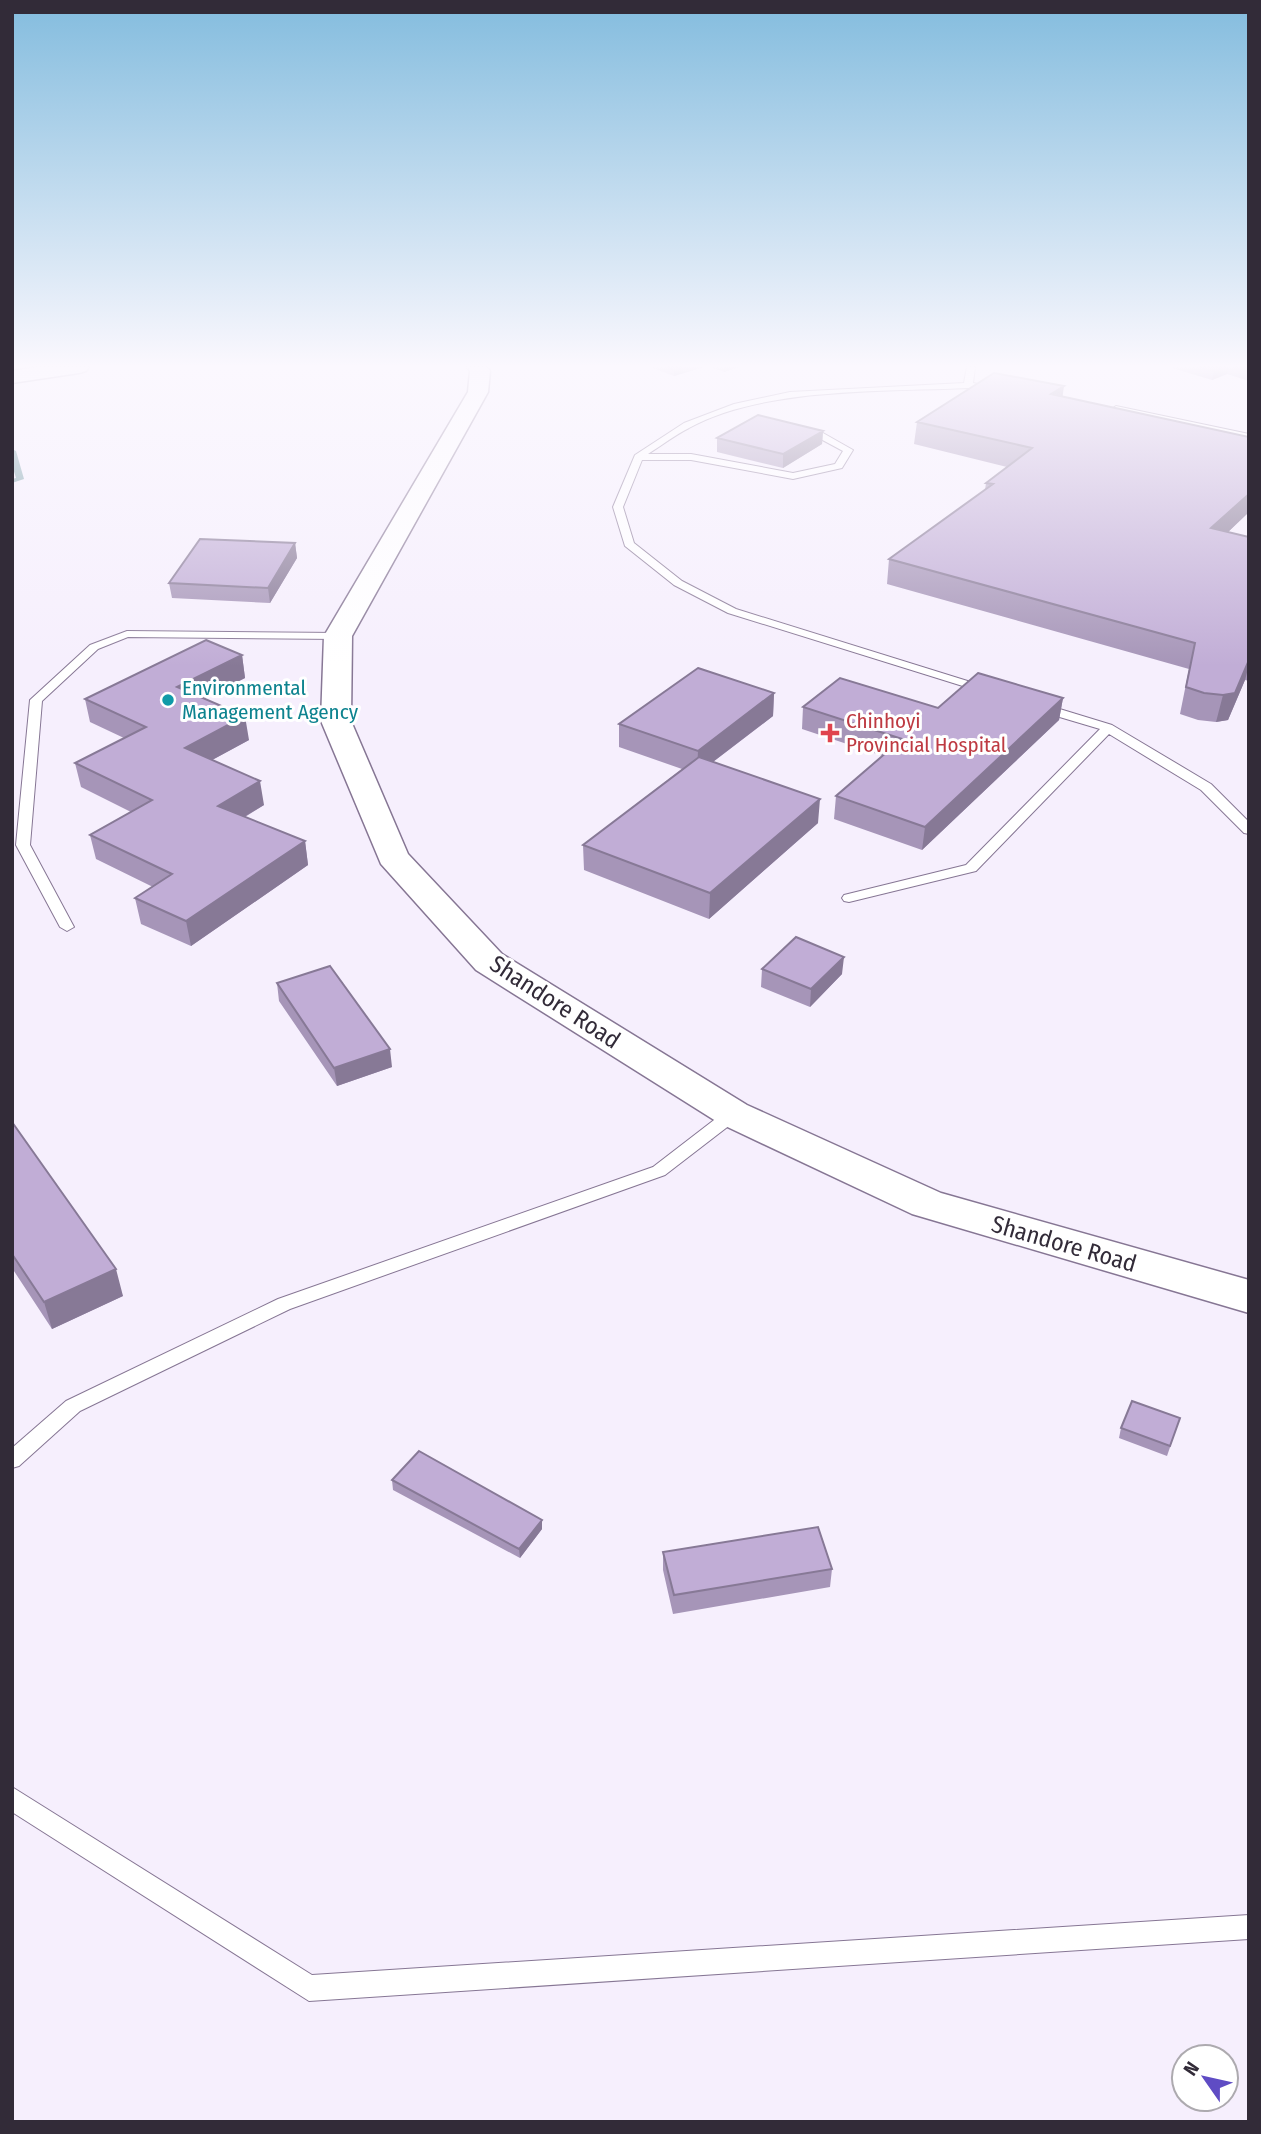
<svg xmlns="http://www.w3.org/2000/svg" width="1261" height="2134" font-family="'Fira Sans Condensed',sans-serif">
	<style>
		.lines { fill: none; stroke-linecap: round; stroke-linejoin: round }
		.stream { fill: #7098a2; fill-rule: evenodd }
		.service-casing { stroke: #867694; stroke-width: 2 }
		.tertiary-casing { stroke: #867694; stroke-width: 3 }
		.trunk-casing { stroke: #867694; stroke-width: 3 }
		.service { fill: #fff; fill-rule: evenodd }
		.tertiary { fill: #fff; fill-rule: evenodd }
		.trunk { fill: #fff; fill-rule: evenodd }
		.wall { fill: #a695b8 }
		.shaded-wall { fill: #877996 }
		.building { fill: #c1add6; stroke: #877996; stroke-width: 2 }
		.culture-dot { fill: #0f9aa8; stroke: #fff; stroke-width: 2.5 }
		.health-dot { fill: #e0444e; stroke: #fff; stroke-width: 2.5 }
		.labels { text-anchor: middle; stroke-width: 6; stroke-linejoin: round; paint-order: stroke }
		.far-culture-label { font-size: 21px; fill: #0d838f; stroke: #fff; text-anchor: start }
		.far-health-label { font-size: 21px; fill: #be3a42; stroke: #fff; text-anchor: start }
		.street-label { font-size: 24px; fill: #322b38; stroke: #fff }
	</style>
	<rect width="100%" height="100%" fill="#f6effd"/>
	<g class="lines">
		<path class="stream" d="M12,449L16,451L24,479L12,483V479L16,478L12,465Z"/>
		<defs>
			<path id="service" d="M967,367H975L973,383L997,388V392L968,388C885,392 762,387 689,428C675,435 662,445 648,454H691L793,473L835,464L843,451L817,437L801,434V430L823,433L853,450L842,468L793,479L691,460H642L623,507L634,543L682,581L736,609L990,688V692H982L728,613L674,585L625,546L613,507L635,455L684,423L734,404L790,392L964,383Z
				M1116,406L1249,434V440L1113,411L1112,409Z
				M127,631L338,633L344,636L338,639L128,637L98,649L42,701L30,845L74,927L67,931L60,927L16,845L30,700L90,645Z
				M1040,703L1112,725L1211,784L1249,822V834L1244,833L1201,790L1109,734L976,871L849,902L844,901L842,898L844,895L966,865L1100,729L1036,710V704Z
				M733,1109L739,1110L741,1114L739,1118L665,1175L290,1309L80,1411L19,1466L12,1468V1448L66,1401L278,1299L653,1167L727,1110Z
				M12,1787L312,1975L1249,1915V1939L309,2001L12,1812Z"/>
			<path id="tertiary" d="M467,367H487L490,371L488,392L352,636L351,721L408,854L502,954L747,1105L941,1193L1249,1280V1313L912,1214L719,1123L476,970L381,864L321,721L324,636L468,392L470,371Z"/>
			<path id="trunk" d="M38,367H89L86,371L79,373L12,383V371Z"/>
		</defs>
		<use href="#service" class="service-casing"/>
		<use href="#tertiary" class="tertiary-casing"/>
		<use href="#trunk" class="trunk-casing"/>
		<use href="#service" class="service"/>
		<use href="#tertiary" class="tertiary"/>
		<use href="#trunk" class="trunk"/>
	</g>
	<path class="wall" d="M650,367H704L674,376Z
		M711,367H739L724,372Z
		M1169,367H1249V381L1227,374L1212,380Z
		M1062,397L1249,437V512L1228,532L1249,537V681L1245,680L1228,720L1216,722L1198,720L1180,714L1189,669L887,584L889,559L985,490L986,483L1007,467L914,444L917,422Z
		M823,431L822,444L783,468L717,452V438Z
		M295,543L297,558L270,603L172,598L169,583Z
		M242,655L245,678L204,699L249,740L212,760L264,805L245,817L305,841L308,865L191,946L141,924L135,898L153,887L96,859L90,835L131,812L81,787L75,763L124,738L90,722L85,699Z
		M774,693L773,716L713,762L818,823L709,919L584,870L583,845L682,769L619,747V724Z
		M1063,698L1059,720L922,850L834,819L836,796L883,756L802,729L803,707L938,708Z
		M762,969L842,974L810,1007L761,987Z
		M277,983L392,1067L337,1086L279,1001Z
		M12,1122L123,1296L52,1329L12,1268Z
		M1180,1418L1167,1456L1119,1438L1121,1428Z
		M392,1480L542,1520V1529L520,1558L393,1490Z
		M663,1552L832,1569L830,1587L673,1614L663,1570Z"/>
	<path class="shaded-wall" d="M683,367H704L674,376V370Z
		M724,367H739L724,372Z
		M1225,367H1229L1227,374L1212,380L1214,371Z
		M1064,386L1061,408L1051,394Z
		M823,431L822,444L783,468V454Z
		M1249,494V512L1206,553L1211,528Z
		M295,543L297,558L270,603L268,588Z
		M242,655L245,678L181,710L177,687Z
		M1249,660V665L1245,680L1228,720L1216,722L1223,695Z
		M774,693L773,716L697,774L698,751Z
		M1063,698L1059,720L922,850L925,827Z
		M245,716L249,740L190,772L185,748Z
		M260,781L264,805L222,830L218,806Z
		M820,799L818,823L709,919L710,893Z
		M305,841L308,865L191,946L186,921Z
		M844,957L842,974L810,1007L811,989Z
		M390,1049L392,1067L337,1086L334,1068Z
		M116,1269L123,1296L52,1329L44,1302Z
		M542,1520V1529L520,1558L519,1549Z"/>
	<path class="building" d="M667,367H683L674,370Z
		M1199,367H1225L1214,371Z
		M1234,367H1249V372Z
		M994,373L1064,386L1051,394L1249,437V494L1211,528L1249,537V660L1235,693L1223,695L1204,693L1186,687L1195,643L889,559L993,484L986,483L1032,448L917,422Z
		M758,415L823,431L783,454L717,438Z
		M200,539L295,543L268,588L169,583Z
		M206,640L242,655L177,687L245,716L185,748L260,781L218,806L305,841L186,921L135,898L172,874L90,835L152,800L75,763L146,727L85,699Z
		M698,668L774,693L698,751L619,724Z
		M978,673L1063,698L925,827L836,796L902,739L803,707L840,678L938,708Z
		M699,757L820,799L710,893L583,845Z
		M796,937L844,957L811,989L762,969Z
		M330,966L390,1049L334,1068L277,983Z
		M12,1122L116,1269L44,1302L12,1254Z
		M1132,1401L1180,1418L1170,1446L1121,1428Z
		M419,1451L542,1520L519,1549L392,1480Z
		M818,1527L832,1569L674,1595L663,1552Z"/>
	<linearGradient id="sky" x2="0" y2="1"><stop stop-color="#83bcde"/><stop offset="0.55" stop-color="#fbf8fe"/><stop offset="1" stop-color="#fbf8fe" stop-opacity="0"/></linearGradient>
	<rect width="1261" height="666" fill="url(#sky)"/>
	<circle class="culture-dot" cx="168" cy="700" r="7"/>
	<path class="health-dot" d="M826.5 722.5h7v7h7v7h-7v7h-7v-7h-7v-7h7z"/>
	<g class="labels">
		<g class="far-culture-label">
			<text x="182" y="695">Environmental<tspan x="182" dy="24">Management Agency</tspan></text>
		</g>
		<g class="far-health-label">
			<text x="846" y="728">Chinhoyi<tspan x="846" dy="24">Provincial Hospital</tspan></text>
		</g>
		<g class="street-label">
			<text transform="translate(555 1002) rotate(33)" y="8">Shandore Road</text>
			<text transform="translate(1064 1244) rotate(16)" y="8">Shandore Road</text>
		</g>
	</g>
	<rect width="1261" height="2134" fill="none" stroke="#322b38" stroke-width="28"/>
	<g transform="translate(1205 2078) rotate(304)"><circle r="33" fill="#ffffff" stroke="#adaaaf" stroke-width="2"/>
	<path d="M0-5L12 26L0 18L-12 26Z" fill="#5f4cc4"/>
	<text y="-10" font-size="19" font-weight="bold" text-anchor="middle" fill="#322b38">N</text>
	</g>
</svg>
